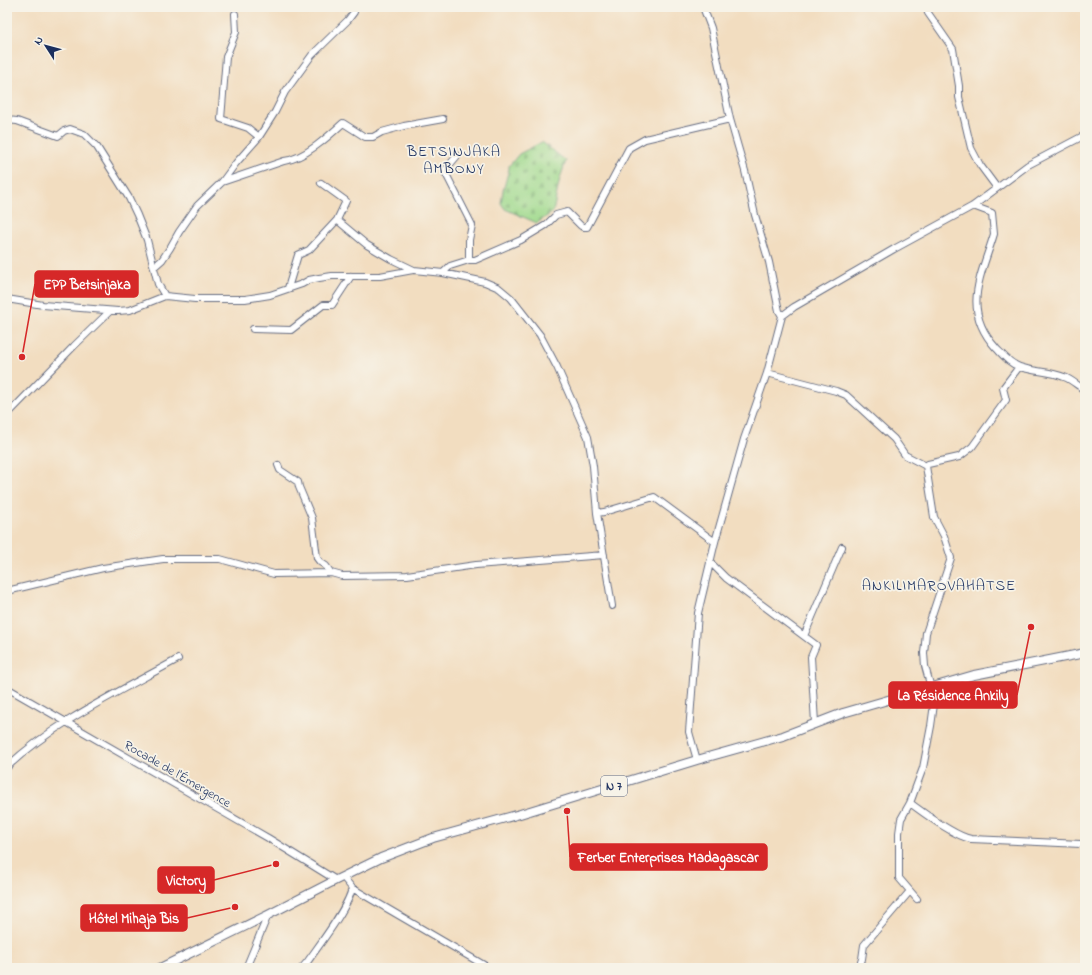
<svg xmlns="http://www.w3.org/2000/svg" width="1092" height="975" font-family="'Indie Flower',sans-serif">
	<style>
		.cemetery { fill: url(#cemetery-stones); stroke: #5d8475 }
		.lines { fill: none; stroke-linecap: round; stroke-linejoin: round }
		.minor-casing { stroke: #666c80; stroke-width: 8 }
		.major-casing { stroke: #666c80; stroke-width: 10 }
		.minor { stroke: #fff; stroke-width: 6 }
		.major { stroke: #fff; stroke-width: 8 }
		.labels { text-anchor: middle; stroke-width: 3.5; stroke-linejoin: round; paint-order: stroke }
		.shield { fill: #f7f3e8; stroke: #5d6a87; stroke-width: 1 }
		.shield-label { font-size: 12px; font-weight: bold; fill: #1b2f5e }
		.street-label { font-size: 13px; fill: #1b2f5e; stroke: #f7f3e8 }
		.quarter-label { font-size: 15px; letter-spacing: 1px; fill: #1b2f5e; stroke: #f7f3e8 }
		.leader { fill: none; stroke: #d62828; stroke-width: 1.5 }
		.callout-dot { fill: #d62828; stroke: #f7f3e8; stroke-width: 1.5 }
		.callout { fill: #d62828; stroke: #d62828; stroke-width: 1.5 }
		.callout-label { font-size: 14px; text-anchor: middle; font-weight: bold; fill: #fff }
	</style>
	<defs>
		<pattern id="cemetery-stones" width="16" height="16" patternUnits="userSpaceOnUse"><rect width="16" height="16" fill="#9fd98c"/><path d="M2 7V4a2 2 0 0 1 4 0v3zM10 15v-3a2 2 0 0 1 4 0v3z" fill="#88bb7b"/></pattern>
	</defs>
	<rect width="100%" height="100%" fill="#f7f3e8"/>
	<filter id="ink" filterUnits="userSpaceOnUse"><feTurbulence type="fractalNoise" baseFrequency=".025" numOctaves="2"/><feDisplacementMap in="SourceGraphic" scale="8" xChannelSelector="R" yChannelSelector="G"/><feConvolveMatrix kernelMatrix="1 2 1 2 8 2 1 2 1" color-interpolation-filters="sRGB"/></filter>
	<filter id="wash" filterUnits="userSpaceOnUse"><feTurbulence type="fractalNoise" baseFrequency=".012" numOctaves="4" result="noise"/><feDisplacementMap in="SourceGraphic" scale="16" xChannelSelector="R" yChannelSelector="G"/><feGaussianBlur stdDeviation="0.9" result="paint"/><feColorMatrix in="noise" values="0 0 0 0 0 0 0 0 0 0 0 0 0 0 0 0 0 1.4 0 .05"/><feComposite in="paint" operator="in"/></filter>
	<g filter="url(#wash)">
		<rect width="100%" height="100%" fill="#f2ddc0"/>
		<path class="cemetery" d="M542,142L566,161L560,178L553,212L537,223L505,209L501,203L503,191L509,169V166L519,154Z"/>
	</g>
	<g filter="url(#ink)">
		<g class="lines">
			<defs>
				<path id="minor" d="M926,7L928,13L953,49L959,86V97L971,148L980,165L997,188
					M235,14L236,32L226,57L221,119L248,128L259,137
					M7,120L17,121L58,136L64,131L70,129L84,134L97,147L129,198L137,215L147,240L158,284L165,296
					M457,156L446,169L445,172L472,225L469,240V260
					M222,182L284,161C304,159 329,136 343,123L365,137H373L382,132L404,126L443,119
					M321,183L346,201L337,220L367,245L391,259L414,270L443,273L485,282L499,288L511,298L540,335L557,367L588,437L593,466L597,513L604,512L654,497L715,542
					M973,206L992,213L994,234C981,277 961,309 996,348C1003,355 1010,364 1020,367C1034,372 1050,371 1064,377C1071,379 1078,386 1085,390
					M154,267L162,260L170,248L179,232L197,206L222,182L236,163L259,137L275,112L285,92L312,55L348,20L354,12V7
					M443,273L450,266L469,260H475L521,240L546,225L556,215L567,212L581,226L584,227H587L629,148L645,139L730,119
					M288,288L298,255L309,250L337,220
					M7,299L43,305L118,311L130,310L165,296L195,299H245L270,295L302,284L309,280L319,278L332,276H380L413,270
					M782,316L794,307L894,249L973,206L1028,165L1085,135
					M253,329L291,330L323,305H332L351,276
					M767,373L836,391L846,395L894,439L905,455L926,466L928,464L959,457L972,447L1006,400L1003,388L1019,367
					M7,415L74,346L110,311
					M278,465L280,470L298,482L299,487L312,518L317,558L320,562L326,566L331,573
					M926,466L934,517L944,536L951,558L926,633L924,653L925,666L931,688
					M597,513L612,606
					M710,562L726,578L816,645L811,657L815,723
					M7,591L103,568L163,559H220L274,574L331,573L342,576L407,575L476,565L604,555
					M804,636L842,547
					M7,688L268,838L336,880
					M697,760L689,732L698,613L715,542L744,439L767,373L782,316L779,311L769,262L755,215L745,171L730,119L711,28L703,7
					M7,767C56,721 119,692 178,659
					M910,803C924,813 954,836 971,839L1081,844
					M343,877L352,888L489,968
					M917,899L899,878V833L901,819L910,803L923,768L931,726L935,697L932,688
					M246,968L268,915
					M302,968L308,961C320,944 349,906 352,888
					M859,968L862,959L864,945L910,891"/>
				<path id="major" d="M160,968L268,915L336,880L381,858L433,838L520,814L697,760L783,736L843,713L974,675L1085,653"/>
			</defs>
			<use href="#minor" class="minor-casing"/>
			<use href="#major" class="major-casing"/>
			<use href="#minor" class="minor"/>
			<use href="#major" class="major"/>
		</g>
	</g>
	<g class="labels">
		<rect class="shield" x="601" y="776" width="26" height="20" rx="3"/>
		<g class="shield-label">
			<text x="614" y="790">N 7</text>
		</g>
		<g class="street-label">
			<text transform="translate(178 773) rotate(30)" y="5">Rocade de l'Émergence</text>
		</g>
		<g class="quarter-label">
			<text x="454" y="156">BETSINJAKA<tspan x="454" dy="17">AMBONY</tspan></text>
			<text x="939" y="590">ANKILIMAROVAHATSE</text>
		</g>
	</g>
	<path class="leader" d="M22 357L35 284M1031 627L1017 695M567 811L570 857M276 864L214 880M235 907L187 918"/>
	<g class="callout-dot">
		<circle cx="22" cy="357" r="4"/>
		<circle cx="1031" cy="627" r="4"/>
		<circle cx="567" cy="811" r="4"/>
		<circle cx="276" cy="864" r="4"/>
		<circle cx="235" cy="907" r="4"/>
	</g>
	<g class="callout">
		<rect x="35" y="271" width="103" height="26" rx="4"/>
		<rect x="889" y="682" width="128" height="26" rx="4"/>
		<rect x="570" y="844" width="197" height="26" rx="4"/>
		<rect x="158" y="867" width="56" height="26" rx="4"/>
		<rect x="81" y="905" width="106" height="26" rx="4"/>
	</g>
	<g class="callout-label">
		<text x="87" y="289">EPP Betsinjaka</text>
		<text x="953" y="700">La Résidence Ankily</text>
		<text x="668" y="862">Ferber Enterprises Madagascar</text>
		<text x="186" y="885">Victory</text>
		<text x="134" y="923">Hôtel Mihaja Bis</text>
	</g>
	<rect width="1092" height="975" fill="none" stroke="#f7f3e8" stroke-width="24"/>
	<g transform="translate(46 46) rotate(306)" stroke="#f7f3e8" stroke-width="3" paint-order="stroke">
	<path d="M0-3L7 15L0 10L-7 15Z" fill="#1b2f5e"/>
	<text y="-6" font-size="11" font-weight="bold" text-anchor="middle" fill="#1b2f5e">N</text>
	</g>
</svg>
